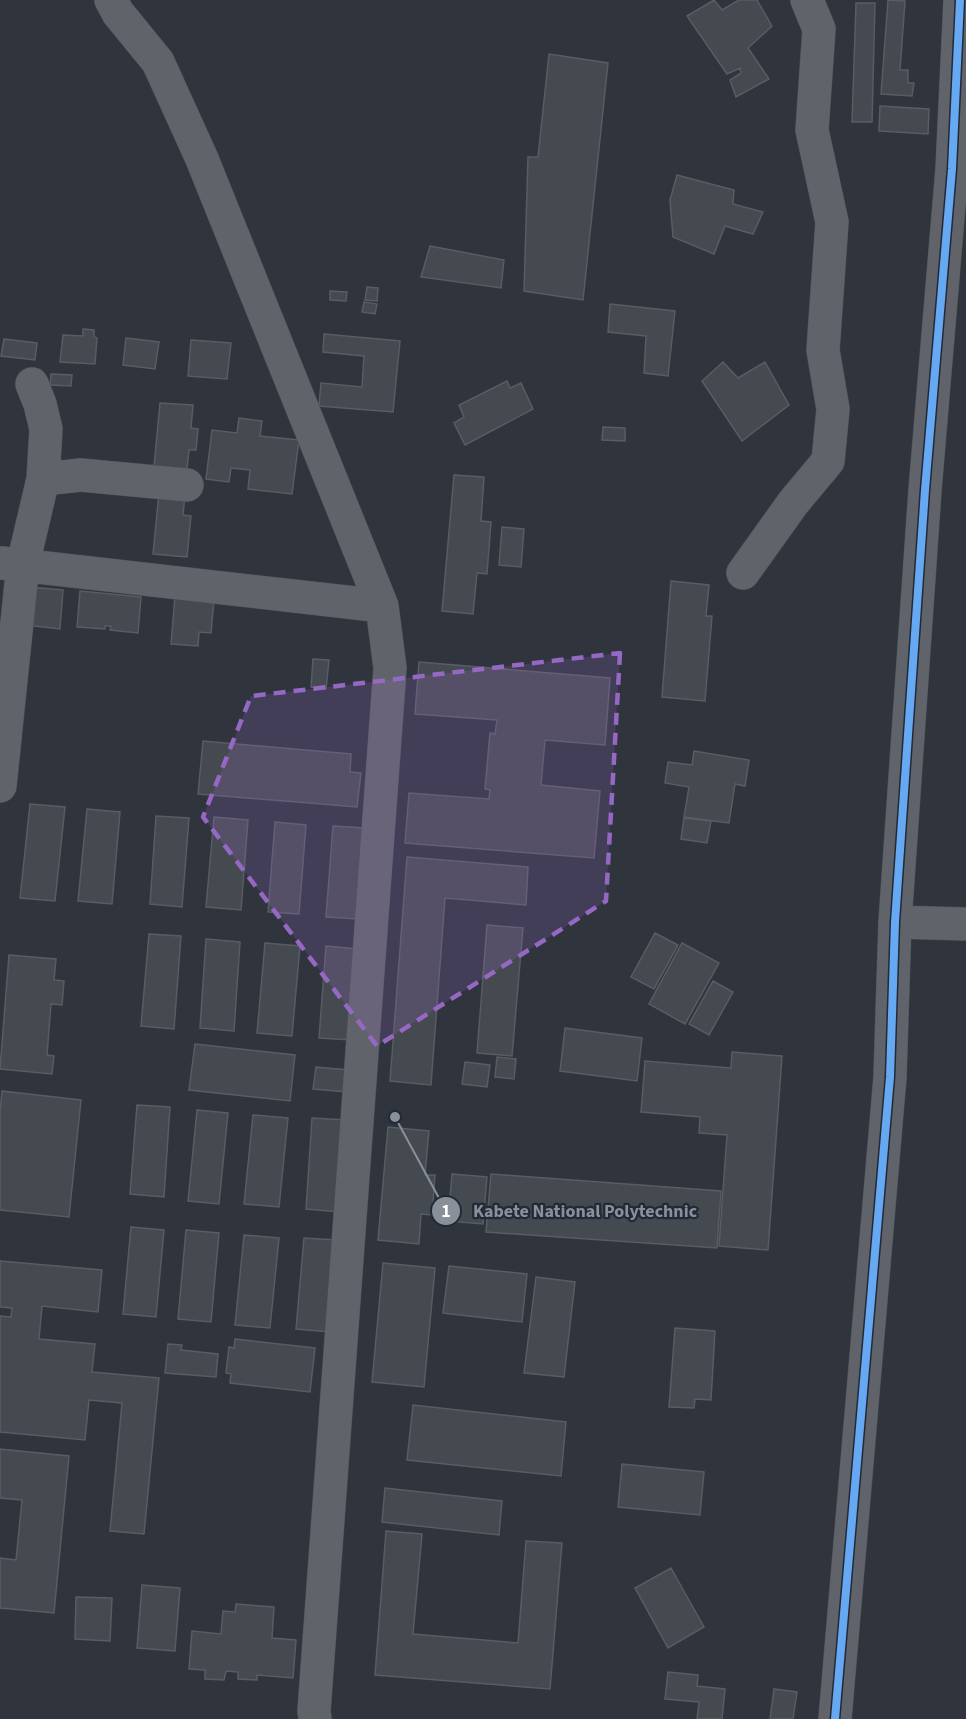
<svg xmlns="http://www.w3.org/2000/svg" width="966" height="1719" font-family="'Source Sans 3',sans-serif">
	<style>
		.building { fill: #454950; stroke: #585c64; stroke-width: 1.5 }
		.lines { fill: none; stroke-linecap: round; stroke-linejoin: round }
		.minor-casing { stroke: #4b4f56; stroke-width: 34 }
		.minor { stroke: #60636a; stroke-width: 33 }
		.cycleway-casing { stroke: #222a38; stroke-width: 11 }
		.cycleway { stroke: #66a8f1; stroke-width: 8 }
		.marked { fill: #9568c4; fill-opacity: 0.2; stroke: #9568c4; stroke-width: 4.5; stroke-dasharray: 12 8; stroke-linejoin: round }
		.leader { fill: none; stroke: #8a909a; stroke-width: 2 }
		.callout-dot { fill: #8a909a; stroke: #222a38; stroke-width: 2 }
		.mark-label { font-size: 18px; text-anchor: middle; font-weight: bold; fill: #fff }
		.callout-label { font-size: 18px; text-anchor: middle; font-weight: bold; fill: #8a909a; stroke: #222a38; stroke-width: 4.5; stroke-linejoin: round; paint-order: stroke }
	</style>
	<rect width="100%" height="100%" fill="#2f343d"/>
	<path class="building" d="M714,0L722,10L739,0H757L772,26L748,48L769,79L736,97L730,80L741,73L740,68L727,74L687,16Z
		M888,0L905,1L900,70H908V83H914L912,96L881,94Z
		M856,3H875L872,122H852Z
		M549,54L608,63L583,300L524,291L528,157H538Z
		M880,106L929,109L928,134L879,131Z
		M677,175L734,190L733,204L763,212L753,234L725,226L714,254L673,237L670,200Z
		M430,246L504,260L501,288L421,277Z
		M367,287L378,288L377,301L365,300Z
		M330,291L347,292L346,301L330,300Z
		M364,302L377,304L375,314L362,312Z
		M610,304L675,311L668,376L644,373L646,336L608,332Z
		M83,329L94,330V337L97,338L95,364L60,362L63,335L83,336Z
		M324,334L400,341L393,412L319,406L321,383L362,387L364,356L323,352Z
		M126,338L159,342L155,369L123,365Z
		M4,339L37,343L35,360L1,356Z
		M191,340L231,343L227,379L188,376Z
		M723,362L738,378L765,362L789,405L742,441L702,381Z
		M51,374L72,375L71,386L50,385Z
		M507,381L510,388L521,383L533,409L465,445L454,423L464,417L459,405Z
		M160,403L193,405L191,428L198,429L196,450H189L187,469L154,466Z
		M239,418L262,421L260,436L299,440L292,494L248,489L250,470L231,468L229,482L206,479L212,430L237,433Z
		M603,427L625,428V441L602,440Z
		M454,475L484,477L481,521L491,522L487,574L477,573L473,614L442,611Z
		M159,493L185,495L183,515L191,516L187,557L153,554Z
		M502,527L524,529L521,567L499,565Z
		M671,581L709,585L706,616H712L705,701L662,697Z
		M29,587L63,590L60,629L26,625Z
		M80,591L141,597L138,633L110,630L111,626H105V629L77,627Z
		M175,596L214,600L211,633L199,632L198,646L171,644Z
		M313,659L329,660L326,689L311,687Z
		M419,662L610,678L605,745L545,740L541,785L600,791L594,858L405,843L409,793L489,799L490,790L485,789L490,733L495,734L497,720L415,714Z
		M203,741L351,754L350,772L361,773L357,807L198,794Z
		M694,751L749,760L745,786L735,784L729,823L684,817L689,787L665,783L668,762L692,765Z
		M30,804L65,807L55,901L20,898Z
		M87,809L120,812L112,904L78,901Z
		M156,816L189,818L182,907L150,904Z
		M214,817L248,820L241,910L206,907Z
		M684,818L711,821L707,843L681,839Z
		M275,822L306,825L299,914L268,912Z
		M333,826L365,828L358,919L326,917Z
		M407,857L528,867L526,905L445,898L431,1085L390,1081Z
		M487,925L523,928L512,1056L477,1053Z
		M655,933L678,945L654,989L631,977Z
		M149,934L181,936L174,1029L141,1026Z
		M206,939L240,942L234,1031L200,1028Z
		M265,943L300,946L292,1036L257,1033Z
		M682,943L719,963L685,1024L649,1004Z
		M326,946L358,949L351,1040L319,1038Z
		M9,955L56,959L54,980L64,981L62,1005L51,1004L47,1055L54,1056L52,1074L0,1069Z
		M713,981L733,992L709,1035L689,1024Z
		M565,1028L642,1038L637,1081L560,1071Z
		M195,1044L295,1055L290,1101L189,1090Z
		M732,1052L782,1056L768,1250L719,1246L727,1135L699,1133L700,1117L641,1112L645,1061L731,1068Z
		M497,1057L516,1059L514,1079L495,1077Z
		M465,1062L490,1065L487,1087L462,1084Z
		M316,1067L349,1070L347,1092L313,1089Z
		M2,1091L81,1100L69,1217L0,1210V1113Z
		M137,1105L170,1107L164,1197L130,1194Z
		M197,1110L228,1113L219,1204L188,1201Z
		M253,1115L288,1118L279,1207L244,1204Z
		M312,1118L346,1120L340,1212L306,1209Z
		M388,1127L429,1131L425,1175H435L432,1215L421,1214L419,1244L378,1240Z
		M452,1174L487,1177L483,1224L448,1221Z
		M491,1174L721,1191L717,1248L486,1232Z
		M131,1227L164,1230L156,1317L123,1314Z
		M186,1230L219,1233L211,1322L178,1319Z
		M244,1235L279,1238L270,1328L235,1325Z
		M304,1238L337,1240L330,1332L296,1329Z
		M0,1261L102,1270L98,1312L42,1306L39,1339L95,1344L92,1372L159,1378L144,1534L110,1531L122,1403L89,1400L85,1440L0,1432V1316L11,1317L12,1308L0,1307Z
		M383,1263L435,1268L424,1387L372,1382Z
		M449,1266L527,1274L522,1322L443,1313Z
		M536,1277L575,1282L564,1377L524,1373Z
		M675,1328L715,1331L711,1400L695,1399L694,1408L669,1407Z
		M235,1339L315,1348L310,1392L230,1383L231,1374L226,1373L229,1347L234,1348Z
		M168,1344L182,1345L181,1350L218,1354L216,1377L165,1373Z
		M413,1405L566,1422L561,1476L407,1460Z
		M0,1449L69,1456L54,1613L0,1608V1558L16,1560L22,1500L0,1498Z
		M622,1464L704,1472L700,1515L618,1507Z
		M385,1488L502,1501L499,1535L382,1522Z
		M386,1531L422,1534L413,1634L518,1643L526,1541L562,1543L550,1689L375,1675Z
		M671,1568L704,1627L668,1648L635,1588Z
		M142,1585L180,1588L175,1651L137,1648Z
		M76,1597L112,1598L110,1641L75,1639Z
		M236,1604L274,1607L272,1638L296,1640L293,1678L257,1675V1680L238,1679V1672L226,1671L224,1680L205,1679V1670L189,1669L192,1631L221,1634L223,1611L235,1612Z
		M668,1672L698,1675L697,1686L725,1689L722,1719H697L699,1702L665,1699Z
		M774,1689L797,1692L793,1719H770Z"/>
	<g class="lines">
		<defs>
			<path id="minor" d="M111,0L118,13L158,62L202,159L382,606L390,668L314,1711L315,1719
				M43,479L81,475L187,485
				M2,563L382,606
				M743,573L793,503L828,461L833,409L823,350L832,222L812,130L819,29L807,0
				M0,786L23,564L43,479L46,429L40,404L32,384
				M895,922L966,924
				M835,1719L890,1077L895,922L925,490L952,169L960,0"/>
		</defs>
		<use href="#minor" class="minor-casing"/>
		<use href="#minor" class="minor"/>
		<defs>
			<path id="cycleway" d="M835,1719L890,1077L895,922L925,490L952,169L960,0"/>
		</defs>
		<use href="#cycleway" class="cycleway-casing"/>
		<use href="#cycleway" class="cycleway"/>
	</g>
	<path class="marked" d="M620,653L606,901L377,1046L203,817L251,696Z"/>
	<path class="leader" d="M395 1117L446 1211"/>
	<g class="callout-dot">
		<circle cx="395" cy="1117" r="6"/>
		<circle cx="446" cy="1211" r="15"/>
	</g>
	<g class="mark-label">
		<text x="446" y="1217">1</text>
	</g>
	<g class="callout-label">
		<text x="585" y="1217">Kabete National Polytechnic</text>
	</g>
</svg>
